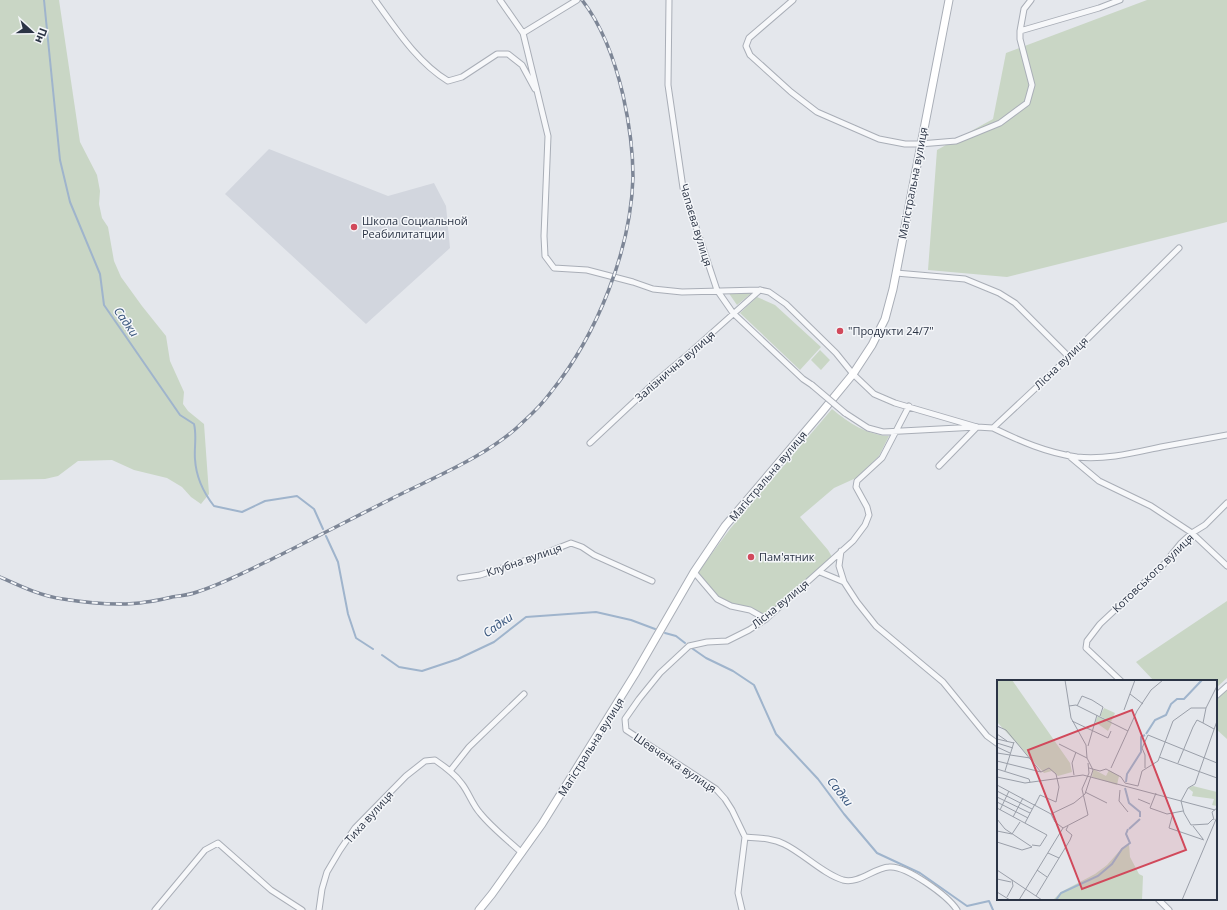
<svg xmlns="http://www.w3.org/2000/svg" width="1227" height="910" font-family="'Open Sans',sans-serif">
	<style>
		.built { fill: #d2d6de }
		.green { fill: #c9d6c5 }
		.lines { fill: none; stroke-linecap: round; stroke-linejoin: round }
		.stream { stroke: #9fb4cc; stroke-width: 2 }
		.street-casing { stroke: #a9aeb7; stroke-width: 7 }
		.secondary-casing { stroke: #a9aeb7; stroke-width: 9 }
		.street { stroke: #f7f8fa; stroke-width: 5 }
		.secondary { stroke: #fff; stroke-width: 7 }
		.rail-casing { stroke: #7d8696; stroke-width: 3.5 }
		.rail { stroke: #f4f6f9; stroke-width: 2; stroke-dasharray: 6; stroke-linecap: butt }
		.street-bridge-casing { stroke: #a9aeb7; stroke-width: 7; stroke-linecap: butt }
		.street-bridge { stroke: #f7f8fa; stroke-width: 5 }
		.poi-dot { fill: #d1495b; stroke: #f4f6f9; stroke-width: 1.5 }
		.labels { text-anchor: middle; stroke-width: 3; stroke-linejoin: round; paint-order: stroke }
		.street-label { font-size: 11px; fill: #2b3445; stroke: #f4f6f9 }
		.poi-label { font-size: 11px; fill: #2b3445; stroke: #f4f6f9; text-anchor: start }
		.water-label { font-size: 12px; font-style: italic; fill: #34527a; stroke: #f4f6f9 }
		.inset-river { fill: none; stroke: #9fb4cc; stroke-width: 2 }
		.inset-road { fill: none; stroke: #9a9fa9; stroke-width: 1 }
		.view { fill: #d1495b; fill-opacity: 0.15; stroke: #d1495b; stroke-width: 2 }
		.inset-edge { fill: none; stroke: #2b3445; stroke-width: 2 }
	</style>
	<rect width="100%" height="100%" fill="#e4e7ec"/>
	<path class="built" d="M269,149L388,196L434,183L446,206L450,248L366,324L225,194Z"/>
	<path class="green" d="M0,0H59L80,142L97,175L100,191L99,204L102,218L108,227L114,261L121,277L142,306L166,336L170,361L184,392L183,404L188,411L204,424L209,494L201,504L191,497L182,487L167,478L134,470L112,460L78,461L58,476L45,479L0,480Z
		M1147,0H1227V222L1007,277L928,270L937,150L993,119L1006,53Z
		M728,292H753L737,305Z
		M757,297L775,305L821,347L800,370L740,313Z
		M820,350L830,360L821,370L811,360Z
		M832,409C849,423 867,435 889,436L879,456L856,478L834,488L800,517L828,550L832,557L768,614L763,615L751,607L733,604L719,598L698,572L730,529Z
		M1227,601V678L1216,688V681H1154L1136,662Z
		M1227,690V739L1216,729V700Z"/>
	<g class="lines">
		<path class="stream" d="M44,0L60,160L70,202L100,274L104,305L180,415L194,424C197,436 194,448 195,459C196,477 203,492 214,506L242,512L265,501L297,496L314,509L323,529
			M326,536L338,562L348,614L356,638L373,649
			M665,633L676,636L685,643
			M693,649L706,658L733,671L754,685L776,734L818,779L844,814L877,853L920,873L967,906L989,901L993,910
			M382,655L399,667L422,671L458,659L494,642L526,617L596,612L631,620L655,629"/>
		<defs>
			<path id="street" d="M375,0C396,29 417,62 448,81L462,77L497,54H508L522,65L535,89
				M500,0L523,33L548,136L544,236L545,256L554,268L587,270L633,282L653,289L682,292L760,290L769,292L786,304L836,353L853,374L874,394L895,403L977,427
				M669,0L668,85L683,188L717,290L733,313L803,379L812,385
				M793,0L749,38L746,46L750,55L791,92L817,112L879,139L905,144H920L956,141L1000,123L1027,103L1032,85L1020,39V31L1099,8L1120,0
				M1020,31L1024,9L1031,0
				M523,33L577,0
				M896,273L965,279L999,293L1015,303L1069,357
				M845,413L868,428L883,432L977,427L993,428L1069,357L1179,248
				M993,428C1020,441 1047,453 1077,457C1105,460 1133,453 1161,447C1183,443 1205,439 1227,435
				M590,443L653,384L685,357L760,290
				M1068,455L1099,481L1151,506L1192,533L1227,566
				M939,466L977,427
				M694,572L717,599L731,606L750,610L766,619
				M820,572L844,582L839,566L841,551
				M460,578L480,575L533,558L571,543L582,547L594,555L652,581
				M844,582L857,602L876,626L943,682L987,736L998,744
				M1121,681L1086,648L1087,641L1100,624L1164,564L1181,543L1192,533L1205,525L1227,503
				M1216,696L1227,686
				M450,771L469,747L524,694
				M745,837C758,838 772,838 784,844C803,853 823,874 843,880C859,884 874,868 889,867C906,865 948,896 957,910
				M1158,899L1169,910
				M155,910L205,850L218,843L271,890L302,910
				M319,910L322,889L327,872L340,850L355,828L406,776L425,761L435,760C445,767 455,774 462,784C469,793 472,804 480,813C492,828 508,840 522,853
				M742,910L738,893L745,837L732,810L725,799L716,789L626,730L625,719L639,699L660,673L689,646L707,642L727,641L749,630L766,619L853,541L865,525L869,515L867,507L856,487L857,481L882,458L909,406"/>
			<path id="secondary" d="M479,910L492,894L542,824L635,674L694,572L725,526L821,413L853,374L872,345L885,319L893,289L949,0"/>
		</defs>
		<use href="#street" class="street-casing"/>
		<use href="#secondary" class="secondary-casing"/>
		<use href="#street" class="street"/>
		<use href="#secondary" class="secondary"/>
		<defs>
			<path id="rail" d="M0,577C20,586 41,596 63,599C88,603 122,606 146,602C155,601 163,599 172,597C180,596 189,595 197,592C222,584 245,572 268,561C309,541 349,520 389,500C432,478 489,456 523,422C533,413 543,403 551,392C597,335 631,250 633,177C633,149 629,122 623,95C615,61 603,27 582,0"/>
		</defs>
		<use href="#rail" class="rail-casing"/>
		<use href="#rail" class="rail"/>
		<defs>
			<path id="street-bridge" d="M812,385L845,413"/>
		</defs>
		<use href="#street-bridge" class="street-bridge-casing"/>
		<use href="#street-bridge" class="street-bridge"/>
	</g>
	<g class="poi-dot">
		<circle cx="354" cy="227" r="4"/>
		<circle cx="840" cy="331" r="4"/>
		<circle cx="751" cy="557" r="4"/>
	</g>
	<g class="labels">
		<g class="street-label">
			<text transform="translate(913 183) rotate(-79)" y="4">Магістральна вулиця</text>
			<text transform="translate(696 225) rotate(73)" y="4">Чапаєва вулиця</text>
			<text transform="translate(1061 363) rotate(-44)" y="4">Лісна вулиця</text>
			<text transform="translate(675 366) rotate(-41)" y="4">Залізнична вулиця</text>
			<text transform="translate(768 476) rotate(-50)" y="4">Магістральна вулиця</text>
			<text transform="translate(524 560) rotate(-19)" y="4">Клубна вулиця</text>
			<text transform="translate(1153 573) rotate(-44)" y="4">Котовського вулиця</text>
			<text transform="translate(780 604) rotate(-39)" y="4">Лісна вулиця</text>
			<text transform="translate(591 747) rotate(-58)" y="4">Магістральна вулиця</text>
			<text transform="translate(675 763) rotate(34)" y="4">Шевченка вулиця</text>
			<text transform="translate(369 817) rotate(-48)" y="4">Тиха вулиця</text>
		</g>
		<g class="poi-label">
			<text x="362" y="225">Школа Социальной<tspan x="362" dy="13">Реабилитатции</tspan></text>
			<text x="848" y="335">"Продукти 24/7"</text>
			<text x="759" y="561">Пам'ятник</text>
		</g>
		<g class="water-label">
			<text transform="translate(126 322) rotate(55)" y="4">Садки</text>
			<text transform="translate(498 625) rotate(-35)" y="4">Садки</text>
			<text transform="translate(840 792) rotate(52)" y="4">Садки</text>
		</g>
	</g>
	<g transform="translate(997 680)">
		<rect width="220" height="220" fill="#e4e7ec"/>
		<path d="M0,0H15L73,83L75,92L61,96L55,91L47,93L0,42ZM107,28L118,33L114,42L103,36ZM101,36L115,43L111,51L98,42ZM96,89L109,96L112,90L122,96L120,105L95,97ZM196,106L220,112V126L215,125L217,119L195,116L196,112L191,108ZM132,164L133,177L142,194L146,196L145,220H56L64,212L98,194L110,185L125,168Z" fill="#c9d6c5"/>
		<path class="inset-river" d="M149,54L158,40L169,35L174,24L180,19H187L205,0M129,102L130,94L144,72V57L148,55M128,108L132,123L143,132V137M132,149L143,139M59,220L64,213L101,196L115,184L125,169L133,163L129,154L131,149"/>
		<path class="inset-road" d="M133,14L146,24M72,26L79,25L131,51M80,26L85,16L95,20L106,27L103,36M127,30L138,0M75,41L111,58L114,51M206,43L217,49M0,46L9,50L44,92L52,88L59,94L62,107L59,122L43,115L38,125M0,54L10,61M0,59L17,63M0,63L16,68M62,64L90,78M91,66L100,35M0,67L13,73M0,73L33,78M162,77L220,98M0,81L44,92M181,83L196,47L200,40L206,43L209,28L220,6M92,88L103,91L109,89L124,97L128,103L141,106L145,91L161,81L176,41L194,28H209M114,88L140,31L154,10L166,0M148,88V75L145,68L151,55L220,83M0,89L32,99L33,102M8,91L17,62M77,95L75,83L79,72M0,97L28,103L86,95L218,130M0,105L54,134L77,123L88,114L96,90L90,78L89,65L74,38L68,0M123,110L122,121L131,132M0,111L35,129M88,112L110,123M159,113L153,128L170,134L186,131M0,117L33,133M141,119L153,124M0,122L31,138M0,128L50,155L43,166L35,165M3,130L12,111M176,133L172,148L207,160M54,134L58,142L66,148M16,137L26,118M0,139L8,149L35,167L25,170L0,162M216,139L211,144L194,145L187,133L184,121L191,108L198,104L220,41M217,140L215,132L220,128M28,143L38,124M196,146L206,159M0,151L15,154L23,142M51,173L62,178M0,190L45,220M40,190L50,197M0,199L14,202M0,212L13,220M39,216L73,160L75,155L69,150L71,146M10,217L16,206L15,200M22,220L66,148L91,135L85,109L92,93L91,83M185,220L220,137"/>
		<path class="view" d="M135,30L189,170L85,209L31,70Z"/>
		<rect width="220" height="220" class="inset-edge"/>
	</g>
	<g transform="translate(32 32) rotate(111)" stroke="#f4f6f9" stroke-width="3" paint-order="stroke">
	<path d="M0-3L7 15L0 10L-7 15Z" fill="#2b3445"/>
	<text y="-6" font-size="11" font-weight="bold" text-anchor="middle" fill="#2b3445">Пн</text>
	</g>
</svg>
